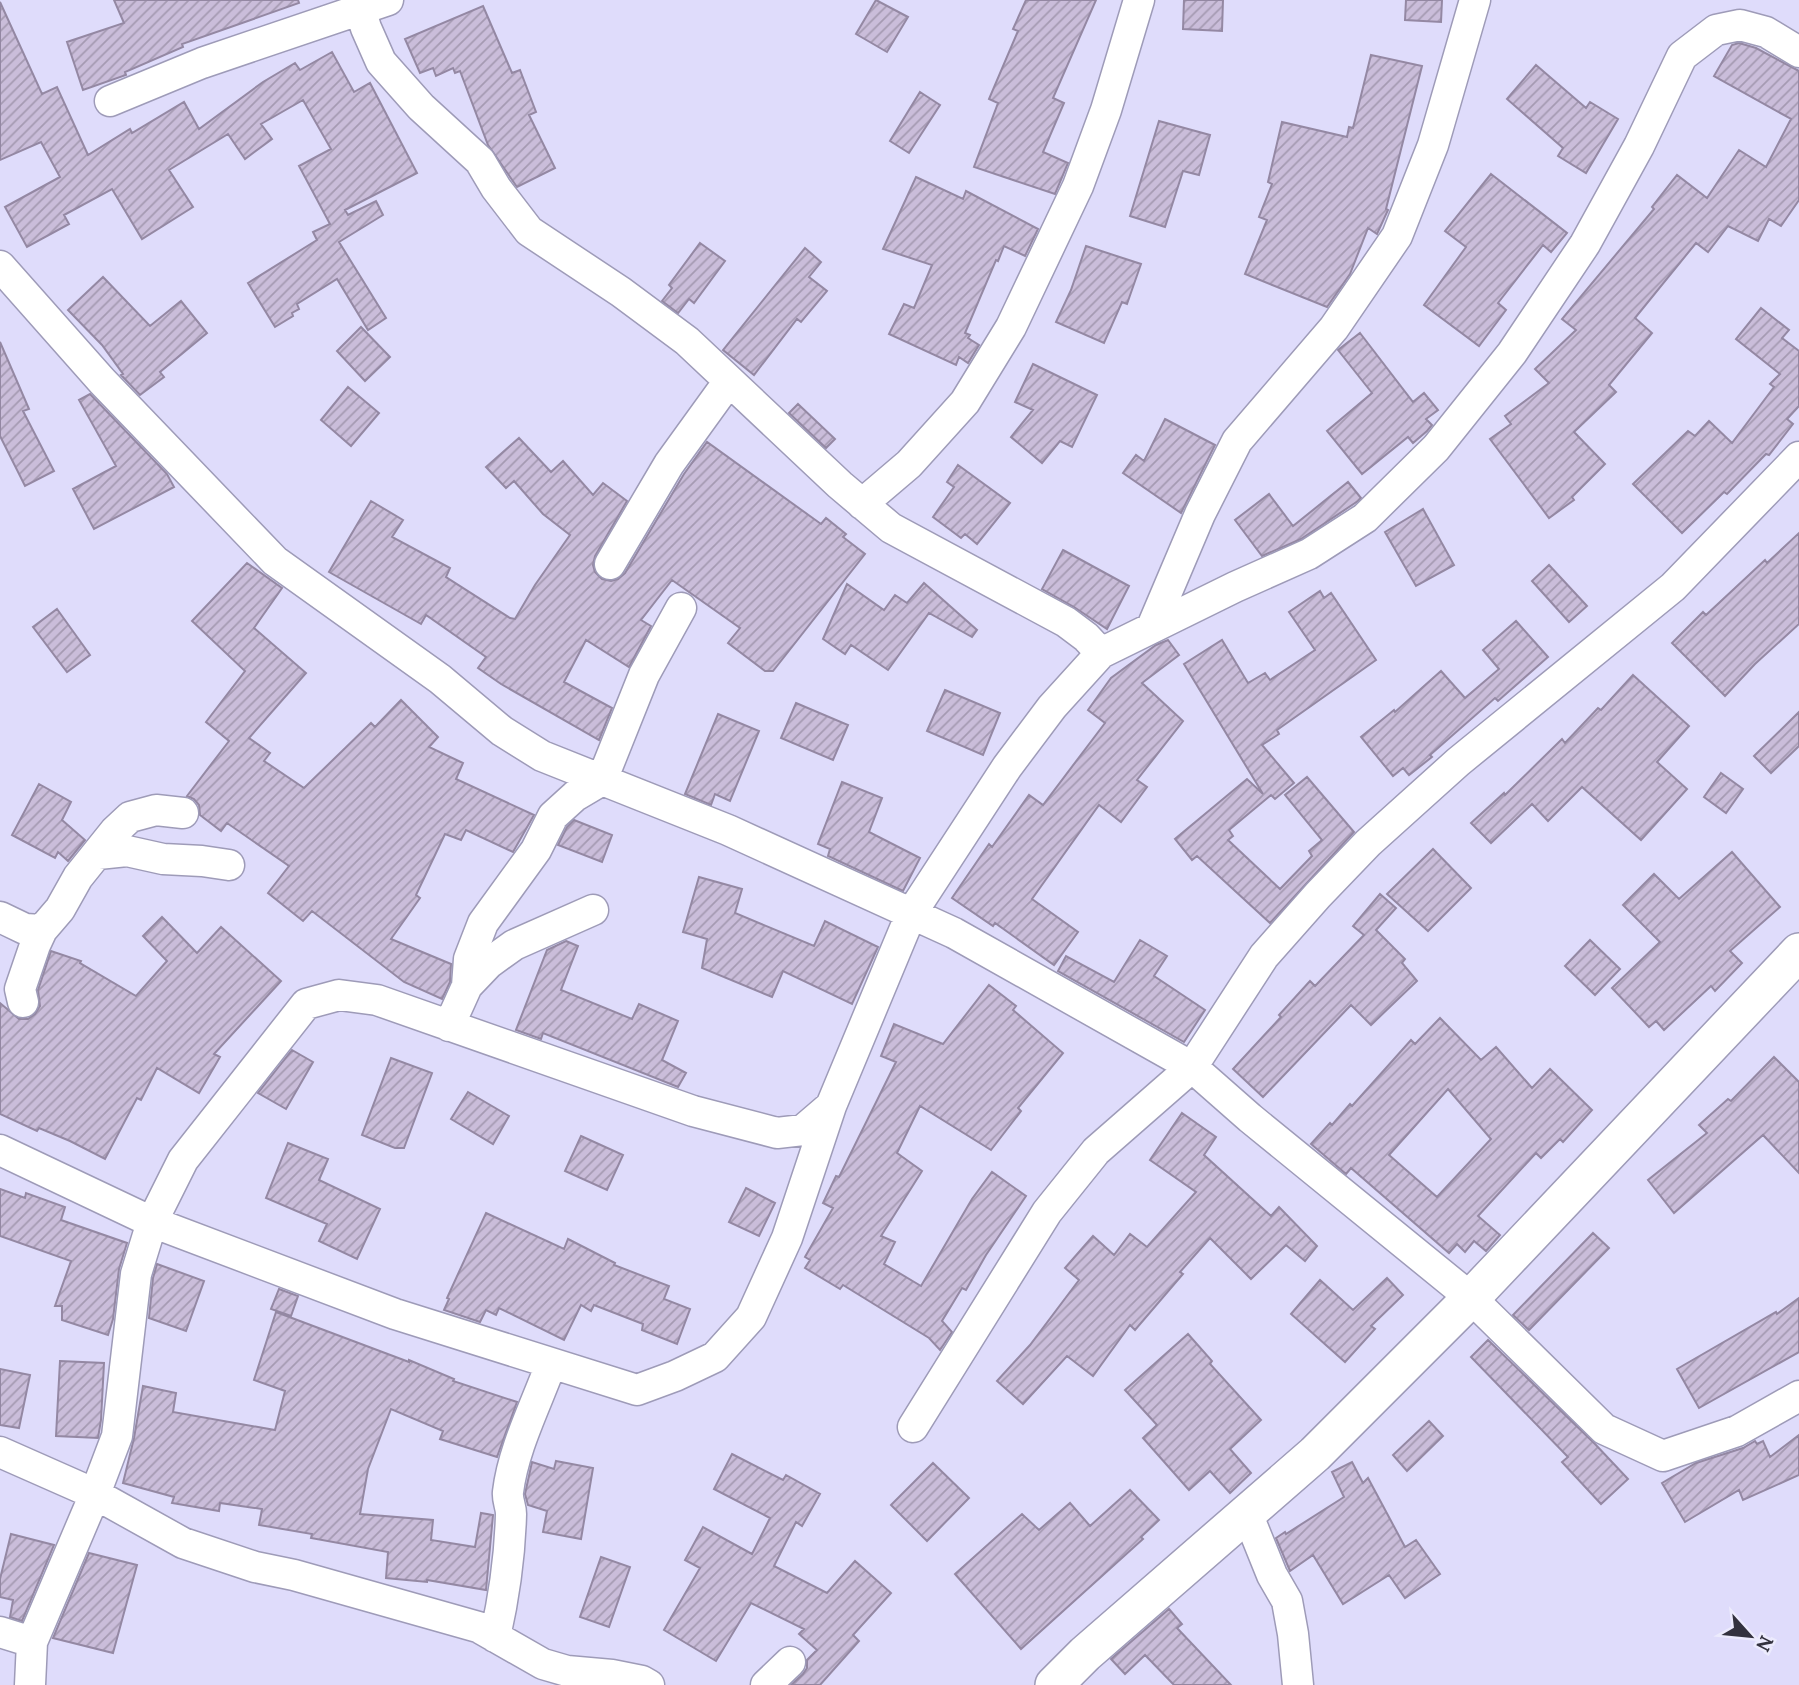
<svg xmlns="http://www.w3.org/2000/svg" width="1799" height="1685" font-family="Lora,serif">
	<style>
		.building { fill: url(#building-hatch); stroke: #9488a3; stroke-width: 2; fill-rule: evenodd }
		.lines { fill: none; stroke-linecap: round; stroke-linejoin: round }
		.minor-casing { stroke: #9e9bb8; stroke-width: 33 }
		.tertiary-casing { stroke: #9e9bb8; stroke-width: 40 }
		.minor { stroke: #fff; stroke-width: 30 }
		.tertiary { stroke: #fff; stroke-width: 37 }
	</style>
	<defs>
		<pattern id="building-hatch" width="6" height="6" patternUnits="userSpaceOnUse" patternTransform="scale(1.75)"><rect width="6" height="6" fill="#cabdda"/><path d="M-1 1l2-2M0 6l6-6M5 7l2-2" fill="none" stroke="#a59ab2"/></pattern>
	</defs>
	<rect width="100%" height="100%" fill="#dfdcfb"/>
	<path class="building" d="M114,0H298L299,3L182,44L183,47L125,72L126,75L83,90L67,42L124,23Z
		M876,0L908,17L887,52L856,34Z
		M1026,0H1096L1053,98L1064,103L1043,152L1068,163L1055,194L974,167L998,103L989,99L1018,31L1013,29Z
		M1184,0H1223L1222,31L1183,29Z
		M1406,0H1442L1441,22L1405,20Z
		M0,2L42,94L57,87L88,155L130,129L132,133L184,102L199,129L263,82L295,63L300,70L332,52L354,92L370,83L417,173L345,210L348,215L376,201L383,215L339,242L386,318L368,330L337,279L297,304L299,309L292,313L293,316L275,327L248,283L317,240L313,232L330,224L299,166L331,149L303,100L261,124L272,139L245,159L228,134L169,170L193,207L142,239L112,189L64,215L69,224L27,247L5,207L60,177L41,142L0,160Z
		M483,6L512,73L520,70L536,112L529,115L555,168L517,187L488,145L460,71L455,73L453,68L436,76L433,68L420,73L405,39Z
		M1739,43L1756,48L1799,71V200L1781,226L1769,219L1758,241L1728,226L1708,252L1696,243L1635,318L1652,333L1609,385L1616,392L1574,432L1605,464L1572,497L1574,500L1549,518L1490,439L1511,424L1505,416L1549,383L1535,369L1576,330L1562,319L1654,209L1652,207L1677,175L1707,198L1739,150L1766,167L1791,119L1714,76L1732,45Z
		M1371,55L1422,66L1386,209L1388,210L1377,234L1368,228L1350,274L1327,307L1245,274L1267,220L1259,217L1272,184L1268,182L1282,122L1347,137L1349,127L1353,128Z
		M1536,65L1586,108L1590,102L1618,119L1586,173L1558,156L1563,148L1507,99Z
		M920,92L940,105L909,153L890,141Z
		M1159,121L1210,135L1199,175L1183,171L1165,227L1130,216Z
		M1491,174L1567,233L1551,252L1543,245L1498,303L1506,310L1479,346L1424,305L1466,247L1445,231Z
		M916,177L963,199L966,191L1038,229L1025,256L1004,246L998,261L996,260L965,333L970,335L968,338L979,345L968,363L959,357L956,365L889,334L904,304L914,308L932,265L883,249Z
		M700,243L725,261L694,303L689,299L678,313L662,301L672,288L669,285Z
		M1086,246L1141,264L1127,304L1122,302L1104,343L1056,322L1071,290Z
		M805,248L821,262L809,277L827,291L801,322L797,319L754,375L723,350Z
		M103,277L150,326L181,301L207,333L160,372L164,377L140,395L121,375L123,374L102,345L68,310Z
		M1761,308L1789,330L1782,338L1799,351V406L1787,419L1793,424L1769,455L1766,454L1727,494L1724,492L1682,533L1633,484L1688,431L1695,436L1709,421L1732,443L1774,387L1770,384L1780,374L1736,339Z
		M361,327L390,357L365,381L337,351Z
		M1360,333L1413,402L1424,393L1438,410L1426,419L1432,425L1427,431L1413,443L1408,437L1362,474L1327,431L1372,393L1338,350Z
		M0,342L29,409L23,411L54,471L25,486L0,436Z
		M1033,364L1097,395L1072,447L1060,441L1042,463L1011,437L1033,410L1015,402Z
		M348,387L379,413L351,446L321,420Z
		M90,394L167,474L174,487L94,529L73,489L116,466L79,400Z
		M798,404L835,439L826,448L789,413Z
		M1165,419L1215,445L1181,513L1123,473L1136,455L1144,461Z
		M519,438L551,472L563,461L593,495L603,483L627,501L595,556L593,565L595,572L602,579L611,581L618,579L625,573L684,474L707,442L821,524L826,518L846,534L843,537L865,554L773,671H765L728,643L740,628L672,580L641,620L651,626L629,667L586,640L564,682L612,708L599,740L501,684L478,668L486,657L426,615L421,624L329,572L371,501L403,520L392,537L450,568L446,577L510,618L515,619L535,585L570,535L543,514L514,481L506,488L486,467Z
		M958,465L1010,503L977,544L965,534L961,538L933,517L954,487L947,482Z
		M1348,482L1361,498L1358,501L1301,539L1262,556L1235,520L1269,494L1293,526Z
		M1423,509L1454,565L1416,586L1385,532Z
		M1799,533V624L1755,664L1725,696L1672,643L1703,612L1706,615L1765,560L1767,563Z
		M1063,550L1129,586L1107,629L1074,607L1042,589Z
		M247,563L282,588L254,628L306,673L249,738L270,753L264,761L304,788L371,723L375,727L401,700L438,737L429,747L463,763L456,779L534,815L513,852L466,830L461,840L445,834L416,895L420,898L391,939L451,964L450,982L442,999L404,982L312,911L303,921L268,893L289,866L227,823L221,831L200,815L199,805L194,799L187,796L229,741L206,722L245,671L192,621Z
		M1549,565L1587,606L1569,622L1532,581Z
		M924,583L977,630L972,637L929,613L888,670L851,645L845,654L823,639L847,584L884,610L895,595L907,603Z
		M1320,591L1324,598L1331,593L1376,660L1277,730L1279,734L1262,745L1294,783L1275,799L1271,795L1229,830L1233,836L1228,840L1280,889L1312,856L1309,851L1322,840L1285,795L1307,777L1354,832L1270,923L1197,856L1192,860L1175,839L1247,779L1263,794L1184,664L1222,640L1248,683L1265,673L1270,680L1315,650L1289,612Z
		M57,609L90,655L67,672L33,627Z
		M1516,621L1548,657L1498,701L1495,698L1430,755L1432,757L1409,775L1403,768L1393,776L1361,737L1394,710L1395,712L1441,671L1465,698L1499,669L1483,650Z
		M1168,640L1179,655L1142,683L1183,721L1137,780L1147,787L1121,822L1099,805L1032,899L1078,932L1054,965L995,923L993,926L952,898L989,844L992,847L1029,795L1043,805L1105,723L1088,710L1111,678L1156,645Z
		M1633,675L1689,726L1657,762L1687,789L1641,840L1582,787L1548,821L1532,804L1491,843L1471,823L1504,793L1505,795L1562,739L1565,743L1598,708L1601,710Z
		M945,690L1000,713L983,755L927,731Z
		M796,703L848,725L833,760L781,738Z
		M1799,712V746L1771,773L1754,756Z
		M718,714L759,731L730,801L715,794L711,805L685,794Z
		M1721,773L1743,789L1726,813L1704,797Z
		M842,782L882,798L869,832L920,858L903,891L828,856L830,849L818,844Z
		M39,784L71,802L62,820L85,840L68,861L58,852L55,858L12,835Z
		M574,820L612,835L602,862L558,845L567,827Z
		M1433,849L1471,888L1428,931L1387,894Z
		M1732,852L1780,907L1730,951L1742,963L1715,991L1711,986L1664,1030L1656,1021L1649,1027L1612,988L1660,942L1623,905L1654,874L1679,899Z
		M699,877L742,889L735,913L814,946L825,921L878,947L852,1004L783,971L772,997L702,968L707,939L683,932Z
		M1380,894L1396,908L1376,930L1405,959L1402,963L1417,981L1371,1025L1351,1005L1263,1097L1233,1069L1281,1017L1279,1015L1310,981L1315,986L1364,935L1353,926Z
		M162,917L197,953L221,927L281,981L214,1054L220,1057L199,1093L157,1068L141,1100L137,1098L105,1159L70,1141L39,1128L37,1131L0,1114V1003L19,1019H28L35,1014L40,1006L38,990L51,951L81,961L80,963L136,996L167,961L143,936Z
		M1140,940L1167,956L1154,976L1205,1010L1184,1042L1058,971L1066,956L1114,982Z
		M1590,940L1620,969L1595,995L1565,966Z
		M566,941L578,946L561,990L632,1019L639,1004L678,1021L662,1060L686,1073L678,1087L543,1033L541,1039L516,1030L547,950Z
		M989,985L1016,1006L1013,1010L1063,1053L1018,1108L1021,1111L991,1150L920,1106L897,1153L922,1171L881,1236L895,1242L884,1264L921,1286L972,1199L992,1172L1026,1196L986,1255L966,1290L962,1288L942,1321L952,1332L940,1350L929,1338L843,1285L840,1289L805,1268L810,1260L805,1257L833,1208L823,1203L836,1176L839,1177L896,1062L881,1056L894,1024L943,1044Z
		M1440,1018L1481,1060L1496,1047L1532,1088L1550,1069L1592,1110L1563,1142L1560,1139L1541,1158L1536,1153L1478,1216L1500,1235L1486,1251L1474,1241L1465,1252L1457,1244L1449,1253L1351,1168L1346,1174L1311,1144L1330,1123L1332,1125L1350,1104L1352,1106L1411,1040L1415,1044ZM1448,1089L1491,1139L1437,1197L1389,1155Z
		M292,1050L313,1062L286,1109L258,1093Z
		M1774,1057L1799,1082V1173L1763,1135L1674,1213L1648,1180L1707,1133L1699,1125L1728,1099L1731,1101Z
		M391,1058L432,1073L404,1148H395L362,1135Z
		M468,1092L509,1116L493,1144L451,1119Z
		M1182,1113L1216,1137L1204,1155L1271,1216L1279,1207L1317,1246L1305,1261L1286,1245L1251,1279L1210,1238L1180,1272L1183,1274L1135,1330L1130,1325L1093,1376L1067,1356L1023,1404L997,1381L1030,1345L1079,1280L1065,1268L1093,1236L1114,1255L1130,1234L1147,1247L1196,1192L1150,1160Z
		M581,1136L623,1155L607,1190L565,1171Z
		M288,1143L328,1159L319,1180L380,1209L357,1259L319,1241L327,1224L266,1198Z
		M746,1188L775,1203L759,1236L729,1222Z
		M0,1189L25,1198L26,1193L65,1207L61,1220L127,1243L119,1269L113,1319L108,1335L62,1320V1306H55L71,1261L0,1236Z
		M486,1213L564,1249L568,1239L615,1263L614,1265L669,1286L664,1299L690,1309L677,1344L642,1330L643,1324L594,1305L591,1311L581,1305L564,1340L499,1308L496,1315L486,1310L480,1322L444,1310L449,1299L447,1298Z
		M1593,1233L1609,1248L1529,1330L1513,1315Z
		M157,1264L204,1281L186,1331L149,1318L153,1278Z
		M1387,1278L1403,1295L1371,1326L1375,1329L1345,1362L1291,1314L1320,1280L1353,1310Z
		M279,1289L298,1296L291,1316L271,1309Z
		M1799,1298V1352L1699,1408L1677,1369L1776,1312L1777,1314Z
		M276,1312L409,1362V1360L454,1379L453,1381L517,1402L497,1457L440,1439L443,1431L391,1409L368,1469L360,1514L433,1520L431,1540L475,1547L481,1513L493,1515L486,1590L427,1580V1582L386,1578L388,1552L311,1538L312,1534L259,1525L262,1509L220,1503L219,1511L172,1503L174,1497L123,1483L134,1438L143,1386L176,1393L173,1412L275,1430L285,1391L254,1380Z
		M1188,1334L1212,1361L1210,1364L1261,1420L1230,1449L1251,1473L1230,1493L1210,1471L1189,1490L1143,1438L1157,1425L1125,1390Z
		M1488,1340L1595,1444L1628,1479L1601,1504L1562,1462L1568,1457L1471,1357Z
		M60,1361L104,1363L101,1420L98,1438L56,1436Z
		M0,1369L30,1375L19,1428L0,1425Z
		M1429,1421L1443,1436L1407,1471L1393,1455Z
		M1799,1435V1475L1743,1500L1739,1490L1685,1522L1662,1483L1696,1463L1743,1448L1755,1441L1757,1444L1763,1441L1770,1457Z
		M732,1454L783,1480L786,1475L820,1494L802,1526L796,1522L774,1566L827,1593L855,1561L891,1593L853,1635L859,1641L820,1685H791L803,1674L807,1668V1660L817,1650L799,1634L804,1629L751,1603L716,1661L664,1630L700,1568L685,1560L703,1527L752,1554L770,1518L714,1489Z
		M556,1461L593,1468L581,1539L543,1532L547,1511L528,1505L525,1494L532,1462L554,1469Z
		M1352,1462L1363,1483L1368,1478L1405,1547L1416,1540L1440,1574L1405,1598L1389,1575L1343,1604L1313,1555L1290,1571L1276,1538L1285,1532L1286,1534L1344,1497L1332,1472Z
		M933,1463L969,1498L927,1541L891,1505Z
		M1130,1490L1159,1520L1141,1537L1143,1539L1021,1649L955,1574L1022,1514L1039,1530L1070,1503L1090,1526Z
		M11,1534L54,1545L22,1621L10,1617L13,1600L0,1597V1579Z
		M89,1553L137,1565L113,1653L53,1638Z
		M601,1557L630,1567L609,1627L580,1617Z
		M1169,1609L1182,1624L1177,1628L1231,1685H1174L1145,1655L1125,1674L1111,1659Z"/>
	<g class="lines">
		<defs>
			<path id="minor" d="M360,9L366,28L381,62L421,107L480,161L496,188L529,231L621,292L687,341L840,485L891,528L1066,622L1086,637L1101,653
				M110,101L202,63L388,0
				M0,266L102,381L275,561L440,679L502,731L542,756L728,830L954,933L1192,1067L1250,1118L1471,1298L1604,1429L1663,1456L1737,1431L1799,1396
				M862,504L909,464L965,402L1011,327L1078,186L1106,110L1139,0
				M610,564L669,464L729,381
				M1152,627L1200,514L1237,441L1334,328L1397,236L1433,145L1475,0
				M98,854L127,851L163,859L202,861L229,865
				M0,917L25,929L42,930
				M467,986L489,963L514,945L593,910
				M23,1002L20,989L35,945L42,930L60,909L78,877L115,831L130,817L156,810L183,813
				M449,1026L467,986L469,959L483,923L536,850L553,816L575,796L602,780L644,675L681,608
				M0,1150L152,1222L395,1314L637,1390L675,1376L715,1357L751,1317L787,1238L831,1106L911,914L1007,767L1052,707L1101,653L1235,587L1309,554L1365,518L1436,448L1512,353L1585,244L1639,146L1682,56L1716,30L1740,25L1766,32L1799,52
				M913,1427L1047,1212L1096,1151L1192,1067L1264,956L1318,895L1368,843L1458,762L1673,587L1799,457
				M0,1452L95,1494L183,1543L255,1567L294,1575L478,1627L543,1664L567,1671L612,1675L642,1681L649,1685
				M1247,1513L1272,1575L1287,1601L1293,1634L1298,1685
				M0,1632L32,1642
				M495,1637C504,1597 510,1554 511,1514C511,1506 507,1500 508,1492C513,1450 534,1409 549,1369
				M30,1685L32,1642L95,1494L117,1436L136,1274L152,1222L183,1160L306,1004L339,995L377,1000L693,1111L777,1133L803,1130L831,1106
				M766,1685L790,1662"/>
			<path id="tertiary" d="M1054,1685L1085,1654L1315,1454L1471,1298L1799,952"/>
		</defs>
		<use href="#minor" class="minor-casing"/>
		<use href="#tertiary" class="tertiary-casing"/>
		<use href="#minor" class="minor"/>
		<use href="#tertiary" class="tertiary"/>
	</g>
	<g transform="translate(1750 1636) rotate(117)" stroke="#ecebfd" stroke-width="5" paint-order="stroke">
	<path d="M0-5L12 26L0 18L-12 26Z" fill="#33323e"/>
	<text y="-10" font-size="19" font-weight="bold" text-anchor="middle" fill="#33323e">N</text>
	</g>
</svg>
